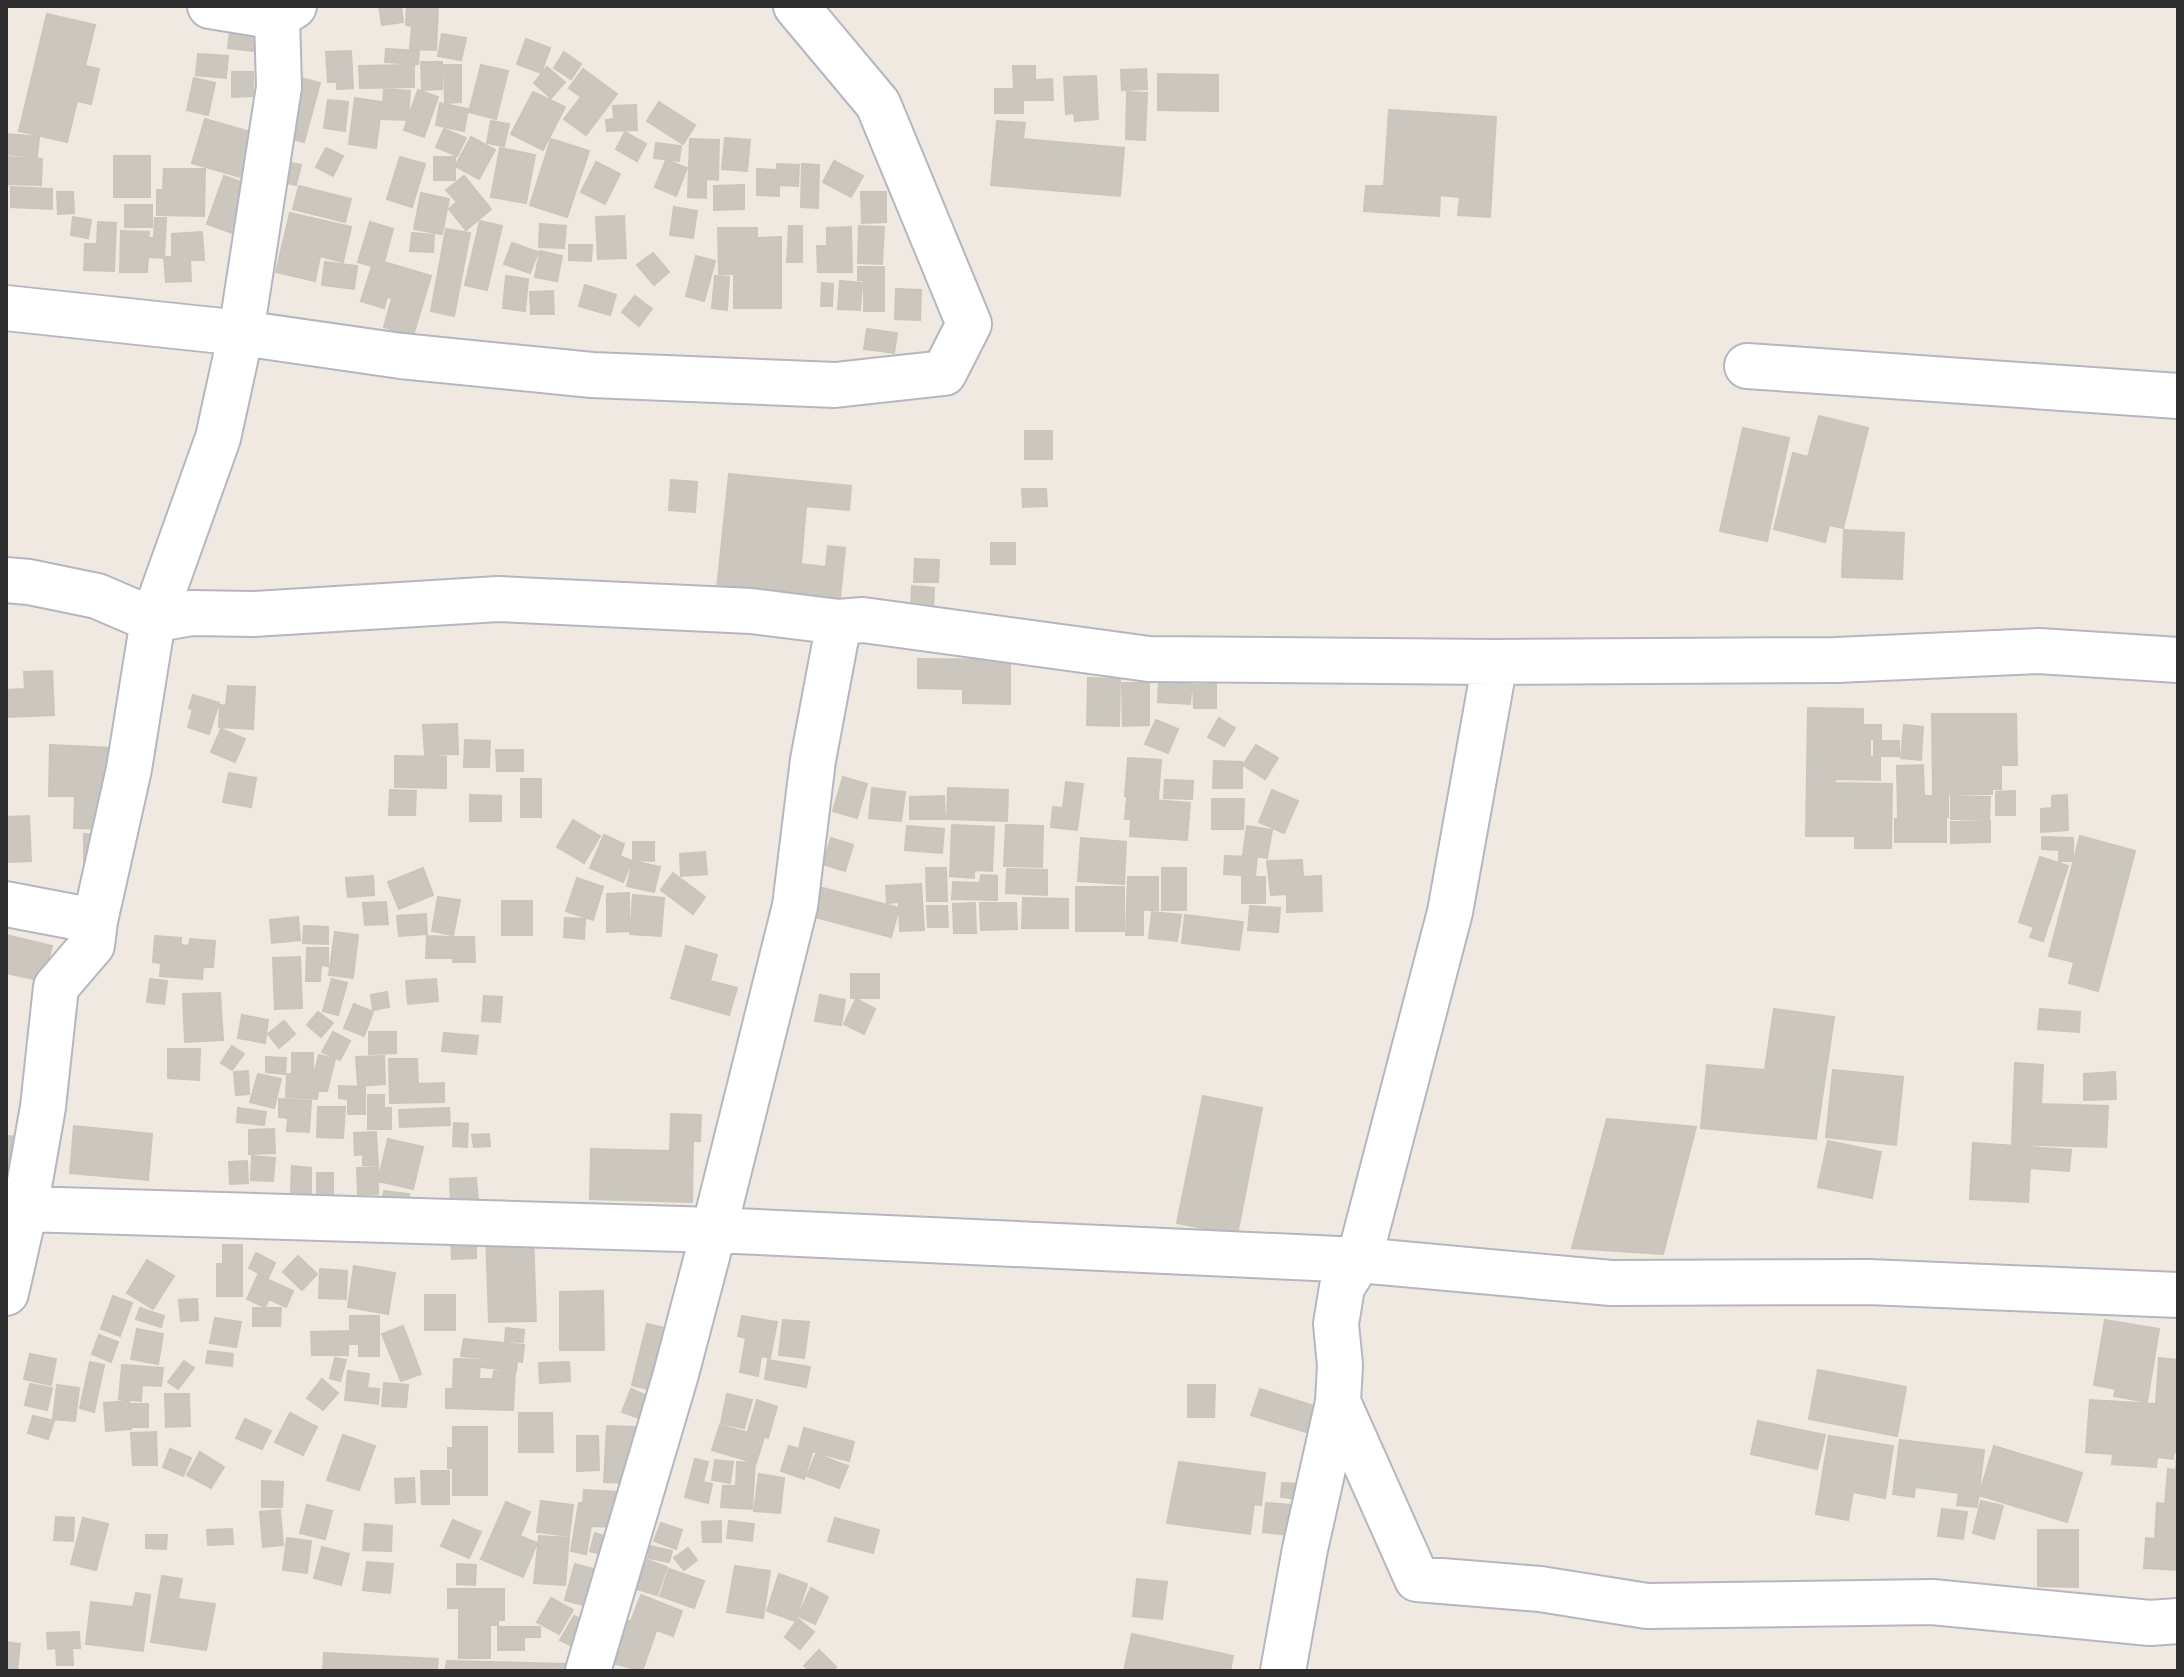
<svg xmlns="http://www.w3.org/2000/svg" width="2184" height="1677" font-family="Karla,sans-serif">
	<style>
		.building { fill: #cbc7bf; stroke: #cbc5ba; stroke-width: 2 }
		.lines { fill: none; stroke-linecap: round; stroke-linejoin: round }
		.minor-casing { stroke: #b4b7c1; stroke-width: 48 }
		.minor { stroke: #fff; stroke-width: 44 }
	</style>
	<rect width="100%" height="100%" fill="#efe9e1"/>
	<path class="building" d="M379,6H401L403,22L382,25Z
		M407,6H438L436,50L410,49L412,26L406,25Z
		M47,14L95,25L85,66L99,69L91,104L77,101L67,142L19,131Z
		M231,21L266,25L263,52L228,48Z
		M442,34L466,38L461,60L438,56Z
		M526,39L550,48L541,73L517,64Z
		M386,49L419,51L418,64L385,62Z
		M351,51L353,88L337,89V82H328L326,52Z
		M564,52L581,64L571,79L554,68Z
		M198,54L228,56L226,78L196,75Z
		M421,62H442V89L422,90Z
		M414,65V87L360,88L359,66Z
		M444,65H461V102L445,103Z
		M481,65L508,71L496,119L469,112Z
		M1013,66H1035V80L1052,79L1053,100H1025L1024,88H1014Z
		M547,67L565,82L551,98L534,83Z
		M583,69L617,94L586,135L564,119L581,97L569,88Z
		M1146,69L1147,89L1122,90L1121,70Z
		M232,72H253V96L232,97Z
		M1158,74L1218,75V111L1158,110Z
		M1096,76L1098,119L1075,121L1074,113L1066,114L1064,77Z
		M297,77L320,83L304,142L281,136Z
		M194,78L215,83L208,115L187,110Z
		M384,89L410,91L408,120L382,119Z
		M995,89H1023V113H995Z
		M418,90L438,97L424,137L404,130Z
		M533,92L565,107L543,150L511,134Z
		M1127,92L1147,93L1145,140L1126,139Z
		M355,98L382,102L376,148L349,144Z
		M328,100L348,102L345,131L324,128Z
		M659,102L695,125L683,144L647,121Z
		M440,103L468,109L464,131L436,125Z
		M636,105L637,130L607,131L606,120L614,119L613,106Z
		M1389,110L1496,117L1490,217L1458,215L1460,197L1440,195L1439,216L1364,211L1366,186H1384Z
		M205,119L258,134L244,178L192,163Z
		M491,121L509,124L504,146L487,143Z
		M997,121L1025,123L1023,139L1124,148L1120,196L991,185Z
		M444,129L466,138L457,156L436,147Z
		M625,132L646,144L637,161L616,149Z
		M6,134L39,137L37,157L6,154Z
		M471,137L495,150L479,179L455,166Z
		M725,138L750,140L747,171L722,169Z
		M551,139L589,151L567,217L530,205Z
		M690,139L719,140L718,180L706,179V198L688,197Z
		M656,143L681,146L679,161L654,158Z
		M326,148L343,156L333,176L316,167Z
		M500,148L535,155L526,203L491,197Z
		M114,156H150V197H114Z
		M6,157L42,159L41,185L7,184L6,198Z
		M400,157L425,164L412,207L387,199Z
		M434,157H455V180H434Z
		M278,160L301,165L296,185L273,180Z
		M666,160L687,168L676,196L655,187Z
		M834,161L863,176L851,197L823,182Z
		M596,162L620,174L605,204L581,192Z
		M777,164L799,165L798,186L779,185V196L757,195V169L777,170Z
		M802,164L819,165L818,208L801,207Z
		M164,169H205L204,216L157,215V190H163Z
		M224,176L252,186L235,234L207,224Z
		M464,176L491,209L466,230L449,209L457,202L446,190Z
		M744,185V209L714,210V186Z
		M299,186L351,199L345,222L293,209Z
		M11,187L52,189V209L11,207Z
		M57,192H73L74,213L58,214Z
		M861,192H886V222L862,223Z
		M421,193L449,199L442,234L414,229Z
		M125,205H152V227H125Z
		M674,207L697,211L693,238L670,235Z
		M290,213L351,227L343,262L320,256L315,281L276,272Z
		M624,216L626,258L598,259L596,217Z
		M73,217L91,220L88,238L71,235Z
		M155,218H166L164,258L148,257L147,272H120L121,231L149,232L148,238H154Z
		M480,221L502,226L487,290L465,285Z
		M98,222L116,223L114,271L84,270L85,244H97Z
		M370,222L393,229L384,262L431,276L413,336L384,327L392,298L387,297L384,308L361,301L372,266L358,262Z
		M540,224L566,226L564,248L539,247Z
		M789,226H802V262H787Z
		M859,226L884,227L882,264L858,263Z
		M851,227L852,272H818L817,246H827V228Z
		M718,228H757V238L781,237V308H734V274H719Z
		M446,229L470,233L454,316L431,311Z
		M202,232L204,260H190L191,281L166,282L164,257H172V234Z
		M412,233L434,235L433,252L410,251Z
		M512,243L538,252L530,273L504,264Z
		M569,245H592L591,261L569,260Z
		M540,251L562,256L557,281L535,277Z
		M653,253L669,272L654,285L637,265Z
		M696,256L715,261L704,301L686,296Z
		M325,262L357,266L354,289L322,285Z
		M858,267H884V311H864V280H858Z
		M506,276L528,279L525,311L503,308Z
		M715,276L729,277L727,310L712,308Z
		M840,281L862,283L860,310L838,309Z
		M822,283L833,284L832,306H821Z
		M585,285L616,295L610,315L579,306Z
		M896,289L921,290L920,320L895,319Z
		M553,291L554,314H531L530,292Z
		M635,296L652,309L639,326L622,312Z
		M867,329L897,333L894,353L864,349Z
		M1819,416L1868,428L1843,528L1829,525L1825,542L1774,529L1793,453L1808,457Z
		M1743,428L1789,438L1767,541L1720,531Z
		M1025,431H1052V459H1025Z
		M729,474L851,486L849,510L806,506L801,564L826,567L828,546L845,548L839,609L716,598Z
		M671,480L697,482L695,512L669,510Z
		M1022,489H1046L1047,506L1023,507Z
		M1844,530L1904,533L1902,579L1842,577Z
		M991,543H1015V564H991Z
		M915,559L939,560L938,582H914Z
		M912,586L934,588L933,611L911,610Z
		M918,659L1010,660V704L963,703V689L918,688Z
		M52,671L54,715L7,717L6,690L25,689L24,672Z
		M1159,676L1192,678L1190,704L1158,702Z
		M1088,678L1120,679L1119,726L1087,725Z
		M1122,683H1149V725L1123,726Z
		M1216,684V708H1194L1193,685Z
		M228,686L255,687L253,729L219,727L220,705L226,706Z
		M193,695L219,703L209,734L188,727L193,710L189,708Z
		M1808,708L1863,709V725H1881V739H1870V757H1880V780L1835,779V783L1892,784L1891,848H1855V836H1806Z
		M1932,714H2016L2017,765H2001V789H1992V794H1933Z
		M1219,718L1235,728L1224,746L1208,737Z
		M1156,720L1178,729L1168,753L1145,744Z
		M457,724L458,754L425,755L423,725Z
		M1904,725L1923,727L1921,760L1901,758Z
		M221,729L245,739L235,762L211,752Z
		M465,740L490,741L489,767H464Z
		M1874,741H1899V756H1874Z
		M50,745L114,748L112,798L98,797L97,806L108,807V829L74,828L75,796H49Z
		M1256,745L1278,758L1265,779L1243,765Z
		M496,750H523V771H497Z
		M395,756L446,757V788L395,787Z
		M1128,758L1161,760L1158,799L1125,796Z
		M1214,761L1242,762V788H1213Z
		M1923,765L1924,796H1948V817H1898L1897,766Z
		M229,773L256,778L251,807L223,802Z
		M843,777L867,784L857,818L833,811Z
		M521,779H541V817H521Z
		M1165,780L1193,781L1192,799L1164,798Z
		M1066,782L1083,784L1077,830L1051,827L1053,807L1063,808Z
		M872,788L905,792L901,821L869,818Z
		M948,788L1008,790L1007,821L947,819Z
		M390,790L416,791L415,815H389Z
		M1272,790L1298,801L1284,833L1259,822Z
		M2015,791V815H1996V792Z
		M470,795L501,796V821H470Z
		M2067,795L2068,830L2041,832V809L2052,808V796Z
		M944,796L945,819H910V797Z
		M1951,796L1990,797L1989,820L1951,819Z
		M1127,798L1190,803L1187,840L1130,836L1131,819H1125Z
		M1212,799H1244L1243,829H1212Z
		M29,816L31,861L6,862V817Z
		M1895,819H1946V842H1895Z
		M573,820L600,836L584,863L557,847Z
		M1990,821V842L1951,843V822Z
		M952,825L994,827L992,871L974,870V878L950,876Z
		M1006,825L1043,826L1042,867L1004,866Z
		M907,826L944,829L942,853L905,850Z
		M1247,826L1272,830L1267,858L1243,855Z
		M84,834L108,835L99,871L84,870Z
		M604,835L624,844L620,856L632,861L623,882L590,868Z
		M2080,836L2135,851L2098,991L2069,983L2074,962L2049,956Z
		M2042,837L2073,838V861H2059V850L2042,849Z
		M831,838L853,845L845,871L823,864Z
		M1081,838L1126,842L1124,884L1078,881Z
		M633,842H654V861L633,860Z
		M705,852L707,874L681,876L680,854Z
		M1225,856L1257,857L1255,876L1224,874Z
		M2040,857L2068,866L2043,941L2030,937L2034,927L2019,922Z
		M1302,860L1303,877L1321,876L1322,911L1287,912V894L1271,895L1267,861Z
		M633,861L660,867L654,892L627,886Z
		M423,868L433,895L399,909L388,882Z
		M926,868H946L947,901H927Z
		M1162,868H1186V910H1162Z
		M1007,869L1047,870V895L1006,893Z
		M673,873L705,897L693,914L661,890Z
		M981,875L997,876V900L952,899L953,882L980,883Z
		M373,876L374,895L348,897L346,878Z
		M1128,877H1158V910H1143V935H1126Z
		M1242,877H1265V903H1242Z
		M577,878L603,887L593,920L566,911Z
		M921,884L924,930L900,931L899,902L887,903L886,886Z
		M819,887L899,908L891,937L811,916Z
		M1076,887H1124V931H1076Z
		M629,893V931L607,932V894Z
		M633,895L664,898L661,936L630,934Z
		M438,897L460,900L453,935L432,931Z
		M1023,898L1068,899V928H1022Z
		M502,901H532V935H502Z
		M386,902L388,924L365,925L363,903Z
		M975,903L976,933H954L953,904Z
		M980,903H1016L1017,929L981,930Z
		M927,906H947L948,927H928Z
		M1250,906L1280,908L1278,932L1248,930Z
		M1152,912L1181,915L1177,941L1149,938Z
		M426,914L427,934L399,936L397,916Z
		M1185,915L1243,922L1239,950L1182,943Z
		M298,917L300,940L272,943L270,920Z
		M565,918L585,919L584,939L564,937Z
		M304,926L328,927V944L303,943Z
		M335,932L358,935L353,978L329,975Z
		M6,935L52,946L43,981L6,973Z
		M155,936L181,938V945L189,946L190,939L215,941L213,967H203L202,979L160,976L161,963L153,962Z
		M427,936L451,937V958H426Z
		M453,937H474L475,962H453Z
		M686,946L717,955L710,981L737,988L729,1015L671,998Z
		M307,948H328V966L321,965L320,981H306Z
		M300,957L302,1008L275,1009L273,958Z
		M851,974H879V998H851Z
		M150,979L167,981L164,1004L147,1002Z
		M332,979L347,983L338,1015L323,1011Z
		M436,979L438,1001L408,1004L406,981Z
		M387,992L389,1007L373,1010L371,995Z
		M220,993L223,1040L185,1042L183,994Z
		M820,995L845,1000L841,1025L815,1021Z
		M484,996L502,997L500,1022L482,1021Z
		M856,999L875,1009L864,1034L844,1024Z
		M354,1004L373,1012L364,1036L344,1028Z
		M1774,1009L1834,1017L1816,1139L1701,1128L1707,1065L1765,1070Z
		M2040,1009L2080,1012L2079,1032L2038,1029Z
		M318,1012L333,1023L321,1037L307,1025Z
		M242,1015L268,1020L265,1043L238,1038Z
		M284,1021L295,1034L279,1048L268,1034Z
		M333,1032L350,1041L340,1060L322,1052Z
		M369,1032H396V1053L369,1054Z
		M444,1033L478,1036L476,1054L442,1051Z
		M232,1046L244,1054L232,1070L221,1063Z
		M168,1049H200L199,1080L168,1078Z
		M292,1053H313V1072H292Z
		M319,1055L335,1059L327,1091H318L317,1099L286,1097L287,1074H314Z
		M384,1056L385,1084L358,1086L356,1057Z
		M266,1057L286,1058L285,1074L266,1072Z
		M389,1059H417L418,1084L444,1083V1102L390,1103Z
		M2015,1063L2043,1065L2041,1104L2108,1106L2106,1147L2012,1144Z
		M1833,1070L1903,1077L1896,1145L1826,1137Z
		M248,1071L249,1094L236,1095L234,1072Z
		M2115,1072L2116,1099L2084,1100V1074Z
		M258,1074L281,1079L274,1108L250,1102Z
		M339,1086L365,1087V1114H348V1099L339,1098Z
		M368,1095H384V1108H391V1129H368Z
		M1203,1096L1262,1108L1237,1235L1177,1223Z
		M279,1099L311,1101L309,1132L287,1131L288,1118L279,1117Z
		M318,1107H345L343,1138L317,1137Z
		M238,1108L266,1112L264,1125L237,1122Z
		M449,1108L450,1125L400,1127L399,1110Z
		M671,1114L701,1115L700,1141H693L692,1202L590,1199L591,1149L670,1151Z
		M1607,1119L1696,1127L1663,1254L1572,1248Z
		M454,1123L468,1124L467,1147L453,1146Z
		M74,1126L152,1134L148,1180L70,1173Z
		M274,1129L275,1153L249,1154V1130Z
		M376,1132L378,1165H363V1154L355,1155L354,1133Z
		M489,1134L490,1146L474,1147L472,1135Z
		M6,1136L21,1137L19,1168L6,1167Z
		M388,1139L423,1147L413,1189L378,1181Z
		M1828,1141L1881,1152L1872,1198L1818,1187Z
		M1973,1143L2071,1150L2069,1171L2030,1168L2028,1202L1970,1199Z
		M252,1156L275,1158L273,1181L251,1180Z
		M247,1161L248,1183L230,1184L229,1162Z
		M292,1166L311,1168V1194L291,1192Z
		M378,1167V1194L358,1195L357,1168Z
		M317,1173H333V1198H317Z
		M476,1178L478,1202L451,1204L450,1179Z
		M384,1191L409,1194L407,1211L382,1207Z
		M533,1233L536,1321L489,1322L486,1234Z
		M476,1240V1258L452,1259L451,1241Z
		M223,1245H242V1262H223Z
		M256,1253L275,1263L268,1278L249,1268Z
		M298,1256L317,1274L302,1290L283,1272Z
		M147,1260L174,1276L153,1309L127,1293Z
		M217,1264H242V1296H217Z
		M354,1266L395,1273L388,1314L348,1307Z
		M320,1269L347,1271L346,1299L319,1298Z
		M258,1275L293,1291L286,1307L269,1299L265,1307L247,1299Z
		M603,1291L604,1350H560V1292Z
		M425,1295H455V1330H425Z
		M113,1296L132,1303L120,1336L101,1329Z
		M197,1299L198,1320L181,1321L179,1300Z
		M140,1308L164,1316L161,1327L136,1319Z
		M253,1308H281L280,1326H253Z
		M350,1316H379V1356H359V1344H350Z
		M742,1316L777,1322L770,1358L761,1356L758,1376L740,1372L746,1338L738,1336Z
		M215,1318L241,1322L236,1347L210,1343Z
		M783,1320L809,1322L804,1358L779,1355Z
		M2105,1320L2159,1329L2147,1402L2114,1396L2116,1389L2094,1385Z
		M647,1324L678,1331L663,1393L632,1385Z
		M403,1326L421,1374L401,1381L382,1334Z
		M506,1328L524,1330L523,1342L505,1341Z
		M137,1329L163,1334L158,1364L131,1359Z
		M348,1331V1355H312L311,1332Z
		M99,1335L118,1342L111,1362L92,1354Z
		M464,1339L524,1345L522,1362L517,1361L516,1371L481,1367L483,1358L461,1356Z
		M208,1351L233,1354L232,1366L206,1363Z
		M30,1354L56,1359L51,1385L24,1379Z
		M335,1358L346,1360L340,1381L330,1378Z
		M2159,1358L2178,1360V1452H2174L2173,1459L2157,1457L2156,1467L2112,1464L2113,1454L2086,1452L2090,1400L2156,1404Z
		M454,1359L480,1360L479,1379H493L494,1371L515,1372L513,1410L446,1408V1389H453Z
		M768,1360L810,1367L806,1387L765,1379Z
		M184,1361L194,1368L178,1389L168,1382Z
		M90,1362L104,1365L94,1412L80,1408Z
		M569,1362L570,1381L540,1383L539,1363Z
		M122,1365L163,1368L161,1386L142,1385L141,1401L119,1399Z
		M1818,1370L1906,1387L1897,1436L1809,1419Z
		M348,1371L369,1374L367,1388L379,1389L378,1404L345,1400Z
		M322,1379L338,1393L323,1410L307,1398Z
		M384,1383L408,1385L406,1407L382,1406Z
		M30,1384L52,1388L47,1410L25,1405Z
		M57,1385L79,1388L75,1421L53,1419Z
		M1188,1385H1215L1214,1417H1188Z
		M631,1389L652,1398L644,1420L622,1412Z
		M1260,1389L1314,1406L1306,1432L1251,1415Z
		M165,1394H189L190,1426L166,1427Z
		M727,1394L752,1400L744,1428L721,1423Z
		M757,1400L777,1407L768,1438L748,1431Z
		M129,1401L131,1429L106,1431L104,1403Z
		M131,1404H148V1427H132Z
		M290,1413L317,1427L303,1455L275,1442Z
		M519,1413H552L553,1452H519Z
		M33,1416L54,1421L48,1439L28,1433Z
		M245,1419L271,1431L262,1449L236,1438Z
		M1758,1421L1825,1435L1817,1469L1751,1454Z
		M720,1425L764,1437L756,1463L712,1450Z
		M607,1426L634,1427L631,1483L604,1482Z
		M453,1427H487V1495H453V1468H448V1448H453Z
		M804,1428L854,1442L849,1461L799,1448Z
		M156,1432L157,1465H133L131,1433Z
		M343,1435L375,1446L359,1490L327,1480Z
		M577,1436H598L599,1470L577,1471Z
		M1829,1436L1893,1446L1885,1498L1853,1492L1848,1520L1816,1514Z
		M1900,1440L1984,1450L1977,1507L1957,1505L1959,1493L1915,1487L1914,1497L1893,1494Z
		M789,1446L812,1453L804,1479L781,1471Z
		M1994,1446L2082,1473L2067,1522L1979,1495Z
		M170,1449L191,1458L183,1476L163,1467Z
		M200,1452L224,1467L211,1488L187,1475Z
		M816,1454L848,1466L839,1488L807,1476Z
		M2177,1457L2178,1570L2144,1568L2146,1538L2155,1539L2157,1503L2165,1504L2168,1469L2176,1470Z
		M695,1459L708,1462L703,1482L712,1484L708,1503L685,1497Z
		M715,1460L733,1462L730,1483L712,1480Z
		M737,1462L755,1463L752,1509L721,1507L723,1486H736Z
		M1179,1462L1265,1473L1261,1505L1254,1504L1250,1534L1167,1523Z
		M421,1471H449V1504H422Z
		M759,1474L784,1478L780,1513L754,1511Z
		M414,1478L415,1502L396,1503L395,1479Z
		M262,1481L283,1482L282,1507H262Z
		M1282,1483L1298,1484L1297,1499L1281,1497Z
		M584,1490L618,1492L616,1527L591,1526L586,1554L571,1551L579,1503H583Z
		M541,1501L573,1505L569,1536L537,1532Z
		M1981,1501L2003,1506L1994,1539L1973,1533Z
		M506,1502L530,1512L520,1536L537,1543L523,1577L481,1559Z
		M1266,1503L1291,1505L1288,1535L1263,1532Z
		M307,1505L332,1511L325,1539L300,1533Z
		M1942,1509L1967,1512L1963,1539L1938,1536Z
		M280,1510L283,1545L263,1547L260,1512Z
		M56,1517L74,1518L73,1541L54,1540Z
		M83,1518L108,1524L96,1570L71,1564Z
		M835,1518L879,1530L873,1553L828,1541Z
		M453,1520L481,1532L469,1558L441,1546Z
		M721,1521V1542H703L702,1522Z
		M729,1521L754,1524L752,1541L727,1538Z
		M661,1523L682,1530L676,1549L654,1541Z
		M365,1524L392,1526L391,1551L363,1550Z
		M232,1529L233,1544L208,1545L207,1530Z
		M2038,1530H2078V1587L2038,1586Z
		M595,1533L612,1539L607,1556L590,1551Z
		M146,1535H167L166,1549L146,1548Z
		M539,1536L569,1538L565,1585L534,1583Z
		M287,1538L311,1541L307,1573L283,1570Z
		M650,1546L672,1551L669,1562L648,1558Z
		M322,1547L349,1554L341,1585L314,1578Z
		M688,1548L697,1560L684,1570L674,1558Z
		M647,1560L667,1567L657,1595L637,1589Z
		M367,1562L393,1564L390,1593L363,1590Z
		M457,1564L476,1565L475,1585L457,1584Z
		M575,1564L611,1574L601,1610L565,1600Z
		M735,1566L770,1571L763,1618L727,1612Z
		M669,1569L704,1581L694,1608L660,1596Z
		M779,1574L807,1584L795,1621L767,1611Z
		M162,1576L182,1579L178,1599L215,1604L206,1650L151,1642Z
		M1137,1579L1167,1582L1162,1619L1133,1616Z
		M811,1588L828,1597L815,1624L798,1616Z
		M448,1589H504V1620H498V1625H490V1658H459V1608H448Z
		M136,1593L150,1595L143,1651L86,1644L91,1602L133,1607Z
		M641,1595L682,1611L673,1636L631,1621Z
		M551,1598L573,1610L559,1634L537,1622Z
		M574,1616L588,1623L574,1647L560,1640Z
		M798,1619L814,1632L800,1649L785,1637Z
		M628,1621L656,1631L642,1671L613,1663Z
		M498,1627H540V1637H524V1650H498Z
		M79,1632L80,1648H72L73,1665H57L56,1648L48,1649L47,1633Z
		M1132,1634L1233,1656L1230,1671H1124Z
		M6,1642L20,1644L17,1671H6Z
		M819,1650L836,1667L832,1671H810L804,1666Z
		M324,1653L438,1659L437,1671H323Z
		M447,1661L568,1664V1671H445Z"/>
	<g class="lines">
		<defs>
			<path id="minor" d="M210,6L277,17
				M6,308L241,333L401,356L592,375L835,385L944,373L969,324L878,104L796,6
				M1747,366L2178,396
				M6,580L29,582L97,596L153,620L191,613L253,614L498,599L751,611L839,622L863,620L1149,659L1495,662L1836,660L2039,651L2178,660
				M6,904L95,921
				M6,1205L25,1209L714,1230L1359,1260L1611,1283L1869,1282L2178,1295
				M6,1293L25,1209L43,1107L56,987L92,945L95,921L129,769L153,620L218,438L241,333L279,87L277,17L294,6
				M1338,1402L1417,1579L1540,1589L1647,1606L1932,1602L2150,1623L2178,1621
				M588,1671L676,1374L714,1230L795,906L813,760L839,622
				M1283,1671L1305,1549L1338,1402L1340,1365L1336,1324L1342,1287L1359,1260L1450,912L1495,662"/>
		</defs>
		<use href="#minor" class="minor-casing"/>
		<use href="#minor" class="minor"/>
	</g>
	<rect width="2184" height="1677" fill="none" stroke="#2e2e2e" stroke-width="16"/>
</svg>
